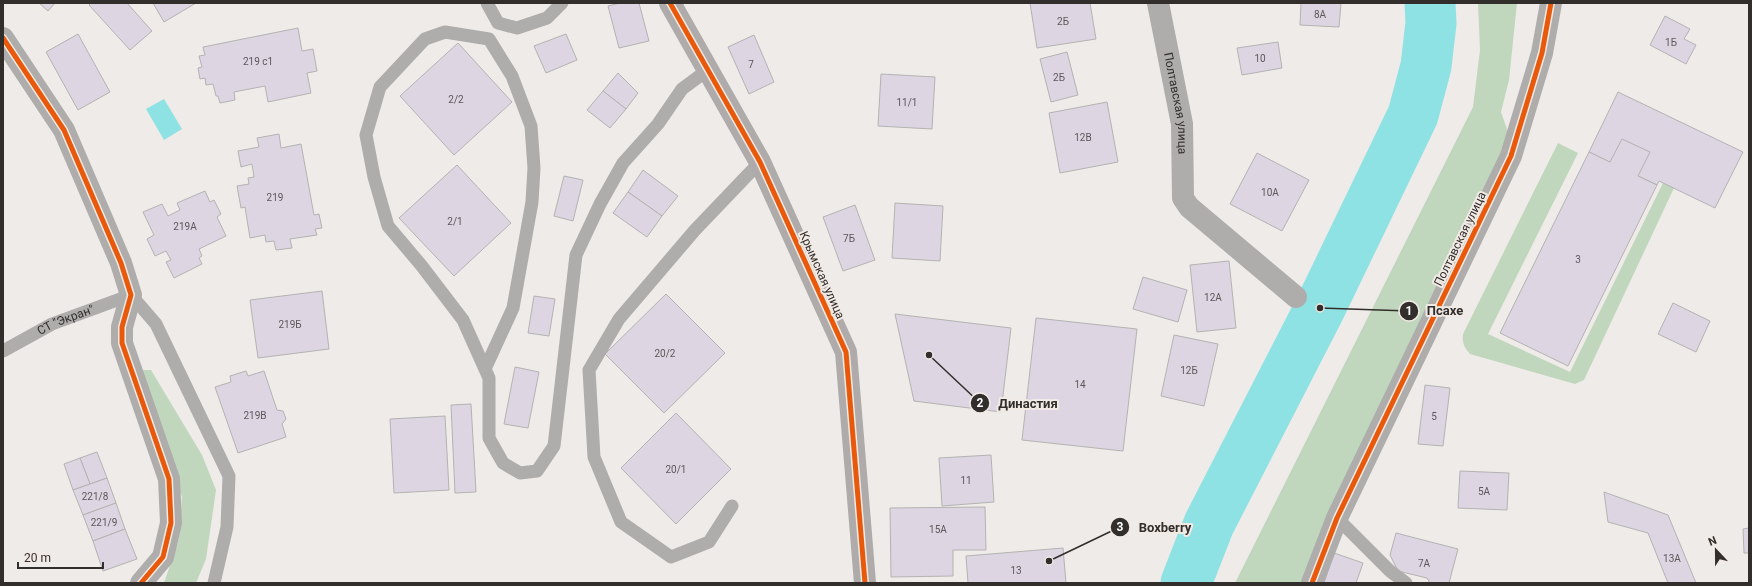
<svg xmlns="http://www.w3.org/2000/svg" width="1752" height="586" viewBox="0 0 1752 586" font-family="Roboto,sans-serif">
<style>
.green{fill:#c0d7bd}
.water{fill:#8fe2e3}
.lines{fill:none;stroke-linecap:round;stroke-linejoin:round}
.river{stroke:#8fe2e3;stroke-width:51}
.building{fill:#ddd5e2;stroke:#b4b2b2}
.lane{stroke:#aeadac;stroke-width:13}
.street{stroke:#aeadac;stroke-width:22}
.secondary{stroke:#aeabaa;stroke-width:22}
.cycleway-casing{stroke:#f2eae5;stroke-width:8}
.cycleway{stroke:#e8590c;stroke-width:5}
.labels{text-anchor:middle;stroke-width:4;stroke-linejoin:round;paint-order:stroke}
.number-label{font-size:10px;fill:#5c585a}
.street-label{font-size:12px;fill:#312e2c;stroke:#f2eae5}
.leader{fill:none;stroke:#312e2c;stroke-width:1.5}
.callout-dot{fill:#312e2c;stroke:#f2eae5;stroke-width:1.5}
.mark-label{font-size:12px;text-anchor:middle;font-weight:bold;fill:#fff}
.callout-label{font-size:13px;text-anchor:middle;font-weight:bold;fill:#312e2c;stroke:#f2eae5;stroke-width:4;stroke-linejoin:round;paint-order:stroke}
</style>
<rect width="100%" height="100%" fill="#efebe8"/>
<!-- green -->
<g class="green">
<path d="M1478 3H1517L1509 80 1501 112 1509 135 1507 146 1302 583H1235L1473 107 1480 50Z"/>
<path d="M1558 143 1578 153 1488 334 1570 372 1663 183 1674 188 1584 380 1575 384 1470 354C1464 347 1462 343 1463 334Z"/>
<path d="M142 370H151L202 455 216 490 206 559 196 583H164L178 542 182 497 138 376Z"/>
</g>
<!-- water -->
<path class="water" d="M164 99 182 129 164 140 146 109Z"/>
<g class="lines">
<!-- river -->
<path class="river" d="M1186 583 1209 524 1320 308 1413 115 1426 66 1431 23 1430 3"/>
</g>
<!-- building -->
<g class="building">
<path d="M39 3H55L48 11Z"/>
<path d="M91 3H127L152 31 130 50 89 5Z"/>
<path d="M153 3H196L164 22Z"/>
<path d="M620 3H639L649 41 619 48 608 6Z"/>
<path d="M1030 3H1090L1096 39 1037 48Z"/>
<path d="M1301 3H1341L1339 27 1300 25Z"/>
<path d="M1665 16 1690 29 1684 39 1696 45 1686 64 1650 45Z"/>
<path d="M298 28 302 51 313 49 317 71 307 73 311 93 268 102 265 86 234 92 235 100 220 103 218 96H216L213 84 206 85 205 78 200 79 198 68 202 67 199 56 205 55 203 47Z"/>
<path d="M78 34 110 92 78 110 46 52Z"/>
<path d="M566 34 577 60 546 73 534 46Z"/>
<path d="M754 35 774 82 749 94 728 47Z"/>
<path d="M1278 42 1282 68 1242 75 1237 48Z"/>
<path d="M458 43 512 102 454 155 400 96Z"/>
<path d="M1067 52 1078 95 1051 102 1040 59Z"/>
<path d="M618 73 638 93 626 109 603 91Z"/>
<path d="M881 74 935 77 932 129 878 126Z"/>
<path d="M603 91 626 109 610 128 587 110Z"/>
<path d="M1618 92 1743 152 1715 208 1659 181 1657 185 1589 152Z"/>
<path d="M1107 102 1118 162 1060 173 1049 113Z"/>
<path d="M279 134 281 148 301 144 314 215 319 214 322 228 315 229 317 235 290 239 292 248 276 250 274 241 266 242 265 235 250 238 245 207 241 208 237 186 249 184 248 178 254 177 252 164 241 167 238 151 259 147 257 138Z"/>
<path d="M1622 139 1650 152 1638 176 1657 185 1568 366 1500 333 1589 152 1610 162Z"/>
<path d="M1257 153 1309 180 1282 231 1230 204Z"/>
<path d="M457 165 511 223 454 276 399 218Z"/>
<path d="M643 170 678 196 662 216 628 192Z"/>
<path d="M564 176 583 180 573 221 554 216Z"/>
<path d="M205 191 210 202 214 200 221 214 217 217 226 236 199 249 202 256 199 258 202 264 174 278 166 262 171 260 166 251 155 256 147 239 154 235 143 212 162 204 168 216 180 210 177 203Z"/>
<path d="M628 192 662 216 647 237 613 213Z"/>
<path d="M895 203 943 206 940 261 892 258Z"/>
<path d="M855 205 875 260 843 271 823 217Z"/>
<path d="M1229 261 1236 328 1197 332 1190 265Z"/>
<path d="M1143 277 1187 290 1178 322 1133 309Z"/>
<path d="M322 291 329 349 258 358 250 300Z"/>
<path d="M666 294 725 353 664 413 605 354Z"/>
<path d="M534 296 555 299 549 336 528 333Z"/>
<path d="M1673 303 1710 321 1696 352 1658 334Z"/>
<path d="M895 314 1011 328 1001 412 914 401Z"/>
<path d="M1036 318 1137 329 1123 451 1022 440Z"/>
<path d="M1174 335 1218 344 1204 406 1161 396Z"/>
<path d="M515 367 539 372 528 428 504 424Z"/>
<path d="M246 371 248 376 264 371 277 410 283 411 286 419 282 424 286 437 238 453 215 387 231 382 230 376Z"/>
<path d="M1425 385 1450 388 1443 446 1418 444Z"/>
<path d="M471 404 476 492 455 493 451 405Z"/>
<path d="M676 413 731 469 676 524 621 468Z"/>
<path d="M445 416 449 490 394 493 390 419Z"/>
<path d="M97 452 107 478 90 484 80 458Z"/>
<path d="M991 455 994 502 942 506 939 458Z"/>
<path d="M80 458 90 484 73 490 64 464Z"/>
<path d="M1460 471 1509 473 1507 510 1458 508Z"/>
<path d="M107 478 116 503 83 515 73 490Z"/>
<path d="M1604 492 1668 515 1696 583H1668L1648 533 1608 522Z"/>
<path d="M116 503 125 529 93 541 83 515Z"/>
<path d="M985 507 986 550H953V576L891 577 890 508Z"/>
<path d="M1749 528V553H1744L1743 529Z"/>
<path d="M125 529 137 559 103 571 93 541Z"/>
<path d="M1396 533 1458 549 1449 583H1430L1427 578 1398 571 1390 555Z"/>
<path d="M1063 548 1066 583H968L966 556Z"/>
<path d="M1334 553 1363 563 1356 583H1324Z"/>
</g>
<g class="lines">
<!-- lane -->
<g class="lane">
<path d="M487 3 498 23 517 28 547 18 562 3"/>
<path id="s1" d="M3 351 52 324 131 295 156 324 229 476 227 527 214 583"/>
<path d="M485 369 513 308 532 202 534 168 531 126 512 76 489 39 445 32 425 39 380 87 366 135 374 177 388 226 421 265 463 320 489 378V438L503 463 520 473 537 471 554 446 576 255 600 204 623 163 658 124 682 89 709 69"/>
<path d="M732 506 709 542 671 557 621 522 594 457 589 370 619 319 695 230 760 162"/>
<path d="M1337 518 1390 571 1406 583"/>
</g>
<!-- street -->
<g class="street">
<path id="s2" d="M1158 3 1182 124 1183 198 1189 207 1296 297"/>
<path d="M3 38 64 130 121 263 131 295 122 327V343L169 479 171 523 163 557 141 583"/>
<path d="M1312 583 1337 518 1511 156 1542 53 1551 3"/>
</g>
<!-- secondary -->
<path class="secondary" d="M670 3 760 162 846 352 865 583"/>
<defs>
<g id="cycleway">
<path d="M670 3 760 162 846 352 865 583"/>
<path d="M3 38 64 130 121 263 131 295 122 327V343L169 479 171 523 163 557 141 583"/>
<path d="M1312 583 1337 518 1511 156 1542 53 1551 3"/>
</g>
</defs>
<!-- cycleway casing -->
<use href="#cycleway" class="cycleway-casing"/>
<!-- cycleway -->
<use href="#cycleway" class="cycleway"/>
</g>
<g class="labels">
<!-- number labels -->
<g class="number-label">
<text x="1320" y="18">8А</text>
<text x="1063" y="25">2Б</text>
<text x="1671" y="46">1Б</text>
<text x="1260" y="62">10</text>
<text x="258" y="65">219 с1</text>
<text x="751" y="68">7</text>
<text x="1059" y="81">2Б</text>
<text x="456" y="103">2/2</text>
<text x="907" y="106">11/1</text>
<text x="1083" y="141">12В</text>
<text x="1270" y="196">10А</text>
<text x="275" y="201">219</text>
<text x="455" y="225">2/1</text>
<text x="185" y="230">219А</text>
<text x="849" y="242">7Б</text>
<text x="1578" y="263">3</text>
<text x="1213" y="301">12А</text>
<text x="290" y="328">219Б</text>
<text x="665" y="357">20/2</text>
<text x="1189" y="374">12Б</text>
<text x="1080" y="388">14</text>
<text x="255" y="419">219В</text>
<text x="1434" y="420">5</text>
<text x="676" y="473">20/1</text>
<text x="966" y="484">11</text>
<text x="1484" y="495">5А</text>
<text x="95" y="500">221/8</text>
<text x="104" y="526">221/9</text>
<text x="938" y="533">15А</text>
<text x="1672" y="562">13А</text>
<text x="1424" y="567">7А</text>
<text x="1016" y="574">13</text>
</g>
<!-- street labels -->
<g class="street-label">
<text dy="4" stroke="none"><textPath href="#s2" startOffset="102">Полтавская улица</textPath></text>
<text transform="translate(1460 239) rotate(-64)" y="4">Полтавская улица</text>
<text transform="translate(822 275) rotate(66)" y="4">Крымская улица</text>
<text dy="4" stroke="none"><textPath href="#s1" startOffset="70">СТ "Экран"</textPath></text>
</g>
</g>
<!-- callouts -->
<path class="leader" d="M1320 308L1409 311M929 355L980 403M1049 561L1120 527"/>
<g class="callout-dot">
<circle cx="1320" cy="308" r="4"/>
<circle cx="929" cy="355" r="4"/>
<circle cx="1049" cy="561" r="4"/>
<circle cx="1409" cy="311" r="10"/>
<circle cx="980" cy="403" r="10"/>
<circle cx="1120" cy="527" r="10"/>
</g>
<g class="mark-label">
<text x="1409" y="315">1</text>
<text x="980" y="407">2</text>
<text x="1120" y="531">3</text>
</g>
<g class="callout-label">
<text x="1445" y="315">Псахе</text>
<text x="1028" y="408">Династия</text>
<text x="1165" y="532">Boxberry</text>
</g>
<!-- border -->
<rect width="1752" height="586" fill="none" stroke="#312e2c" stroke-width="8"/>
<!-- north arrow -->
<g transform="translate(1716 550) rotate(338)" stroke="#f2eae5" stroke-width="3" paint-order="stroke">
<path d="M0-3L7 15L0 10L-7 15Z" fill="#312e2c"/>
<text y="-6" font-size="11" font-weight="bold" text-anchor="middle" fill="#312e2c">N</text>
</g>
<!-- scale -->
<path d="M18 562v6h85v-6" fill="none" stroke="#312e2c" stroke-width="2"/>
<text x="24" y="562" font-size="12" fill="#312e2c" stroke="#f2eae5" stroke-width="3" paint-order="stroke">20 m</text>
</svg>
